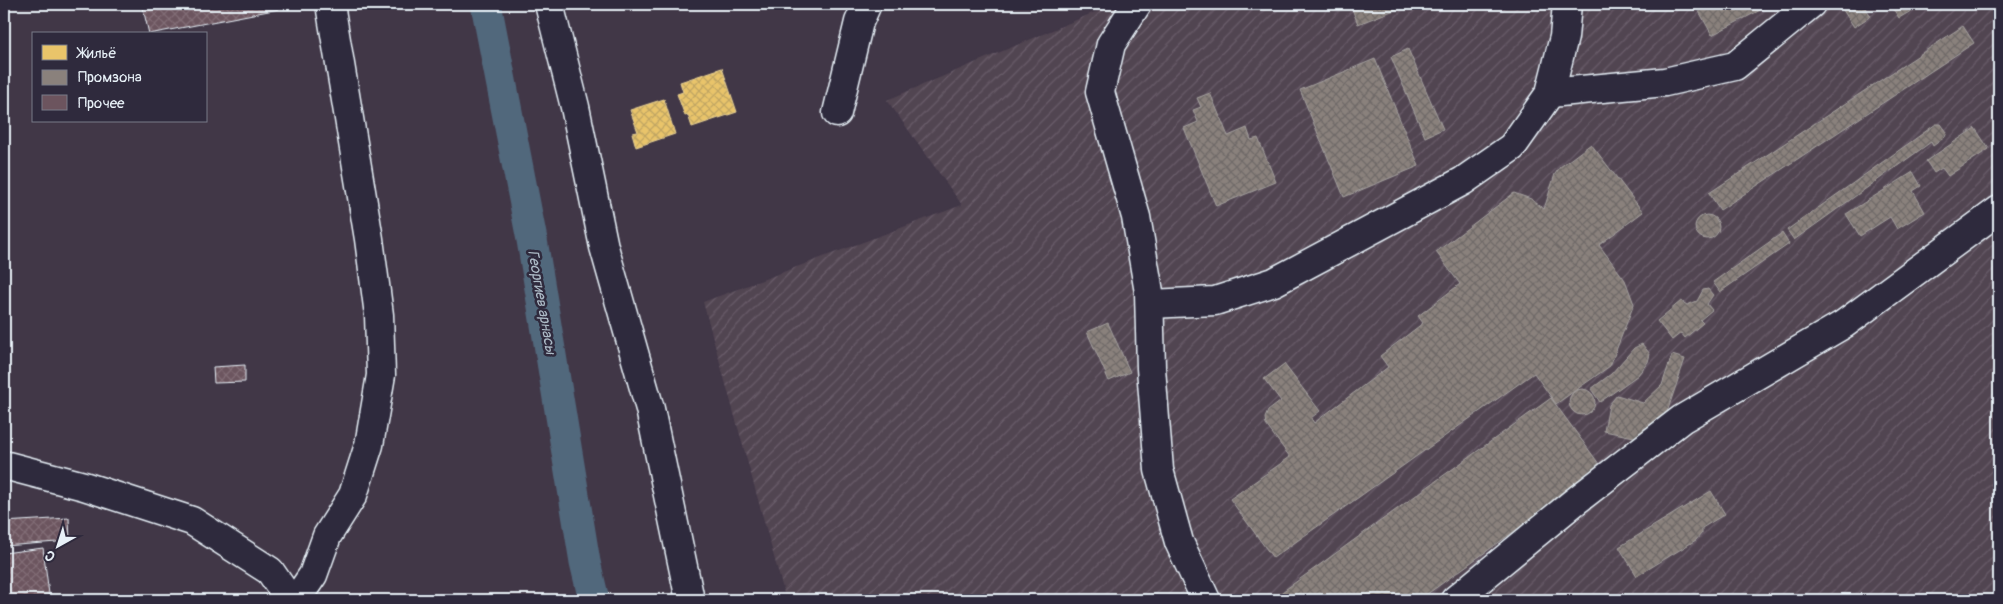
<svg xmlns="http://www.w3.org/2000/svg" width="2003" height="604" viewBox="0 0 2003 604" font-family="Pangolin,sans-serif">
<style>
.industrial{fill:url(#industrial-furrows)}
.homes{fill:url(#homes-cross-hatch);stroke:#e9d295}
.industry{fill:url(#industry-cross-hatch);stroke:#a6a3a1}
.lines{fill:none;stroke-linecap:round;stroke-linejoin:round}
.canal{stroke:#51677c;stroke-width:31}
.building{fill:url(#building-cross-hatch);stroke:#e8f1f8}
.minor-casing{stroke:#e8f1f8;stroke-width:31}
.minor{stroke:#2f2a3d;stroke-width:28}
.labels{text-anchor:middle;stroke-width:5;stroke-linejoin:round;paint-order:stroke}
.water-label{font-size:15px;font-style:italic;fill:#acbac6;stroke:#2f2a3d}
</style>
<defs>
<pattern id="industrial-furrows" width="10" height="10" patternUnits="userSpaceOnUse" patternTransform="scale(1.25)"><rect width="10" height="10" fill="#514451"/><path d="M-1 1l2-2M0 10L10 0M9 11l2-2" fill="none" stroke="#6a5f6b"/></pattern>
<pattern id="homes-cross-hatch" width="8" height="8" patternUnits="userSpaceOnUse" patternTransform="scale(1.25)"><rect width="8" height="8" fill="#e9c46a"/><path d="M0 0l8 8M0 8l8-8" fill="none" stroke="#c0a562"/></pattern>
<pattern id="industry-cross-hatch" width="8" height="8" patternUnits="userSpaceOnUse" patternTransform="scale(1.25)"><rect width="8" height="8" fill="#8a817c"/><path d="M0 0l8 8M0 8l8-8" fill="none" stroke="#6f6a68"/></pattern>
<pattern id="building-cross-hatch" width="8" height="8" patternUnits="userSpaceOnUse" patternTransform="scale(1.25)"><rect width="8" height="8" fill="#6c545e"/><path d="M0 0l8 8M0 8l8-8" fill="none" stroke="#816d76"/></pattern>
</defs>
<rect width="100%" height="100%" fill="#413747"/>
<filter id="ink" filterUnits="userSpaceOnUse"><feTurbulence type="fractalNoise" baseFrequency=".02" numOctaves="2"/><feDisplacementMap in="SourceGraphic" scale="10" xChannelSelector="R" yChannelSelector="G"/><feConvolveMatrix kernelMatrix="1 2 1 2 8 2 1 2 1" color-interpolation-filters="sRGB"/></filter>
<g filter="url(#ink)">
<!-- industrial -->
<path class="industrial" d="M1114 4H1999V600H786L703 302 962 205 887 100Z"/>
<!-- homes -->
<g class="homes">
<path d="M722 68 737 112 692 127 688 115 685 116 677 94 683 92 680 82Z"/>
<path d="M664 99 675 134 636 147 632 133 638 132 630 110Z"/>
</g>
<!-- industry -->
<g class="industry">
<path d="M1350 4H1404L1405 6 1358 24Z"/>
<path d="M1695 4H1772L1712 35Z"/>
<path d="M1839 4H1870L1865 7 1871 16 1854 27Z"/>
<path d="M1890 4H1923L1899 18Z"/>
<path d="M1963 26 1974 43 1720 210 1709 193Z"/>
<path d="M1408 49 1443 129 1425 137 1391 57Z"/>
<path d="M1375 59 1419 166 1344 197 1300 90Z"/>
<path d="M1210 93 1228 136 1247 128 1251 140 1258 138 1276 182 1216 206 1184 128 1198 122 1193 110 1201 107 1197 98Z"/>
<path d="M1936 124H1941L1947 132 1945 137 1933 146 1931 142 1794 240 1787 230Z"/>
<path d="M1975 128 1989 149 1948 176 1942 168 1934 173 1926 161Z"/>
<path d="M1591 144 1643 212 1599 245 1625 280 1634 304 1610 366 1556 404 1534 373 1273 558 1230 499 1290 457 1266 425 1265 418 1268 411 1281 401 1264 379 1284 364 1320 411 1311 418 1314 423 1388 367 1380 356 1423 323 1418 316 1460 284 1436 252 1514 193 1531 199 1544 209 1555 174 1560 167Z"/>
<path d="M1913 172 1921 186 1913 191 1925 212 1897 229 1890 217 1860 236 1846 214Z"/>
<circle cx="1707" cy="227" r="12"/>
<path d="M1782 233 1789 244 1720 292 1713 282Z"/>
<path d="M1708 289 1713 295 1707 304 1712 310 1700 320 1703 323 1685 338 1681 333 1672 340 1657 321 1681 301 1687 305 1697 301 1703 290Z"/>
<path d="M1108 323 1130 372 1109 381 1087 332Z"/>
<path d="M1642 344 1650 354 1648 362 1638 375 1600 402 1591 389 1611 374 1634 348Z"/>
<path d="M1672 355 1685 359 1661 430 1649 440 1604 431 1609 405 1617 395 1643 403 1662 385Z"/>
<circle cx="1582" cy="402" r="13"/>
<path d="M1551 398 1602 468 1419 600H1277L1275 597Z"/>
<path d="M1711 491 1725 514 1702 528V533L1696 540 1637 576 1619 547Z"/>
</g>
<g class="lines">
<!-- canal -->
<path class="canal" d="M486 4 532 240 585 562 594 600"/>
</g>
<!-- building -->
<g class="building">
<path d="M142 4H278L279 9 149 34Z"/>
<path d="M245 365V382L214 383 213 367Z"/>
<path d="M69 518 70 541 4 546V522Z"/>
<path d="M43 548 49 594 46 600H4V553Z"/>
</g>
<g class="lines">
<defs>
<g id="minor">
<path d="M549 4 575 107 604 247 650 409 690 600"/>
<path d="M1137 4 1111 44 1100 92 1136 217 1149 292 1151 368 1159 470 1179 542 1206 600"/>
<path d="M1550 93 1665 82 1735 66 1811 4"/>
<path d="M837 113 859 22 867 4"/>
<path d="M1150 304 1215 301 1274 282 1463 181 1512 147 1550 93 1564 37 1567 4"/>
<path d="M4 465 84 486 192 521 270 571 290 600"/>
<path d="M296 600 313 575 327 536 353 495 369 445 381 375 379 315 369 239 330 4"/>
<path d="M1455 600 1573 503 1682 419 1844 324 1999 210"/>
</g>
</defs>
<!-- minor casing -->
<use href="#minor" class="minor-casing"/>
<!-- minor -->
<use href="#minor" class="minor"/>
</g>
</g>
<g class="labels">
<!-- water labels -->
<g class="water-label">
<text transform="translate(542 302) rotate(80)" y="5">Георгиев арнасы</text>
</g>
</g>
<!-- margin -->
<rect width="2003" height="604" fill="none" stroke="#2f2a3d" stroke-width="20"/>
<rect x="10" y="10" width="1983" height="584" fill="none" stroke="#e8f1f8" stroke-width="2" filter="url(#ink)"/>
<!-- legend -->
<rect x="32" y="32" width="175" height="90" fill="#2f2a3d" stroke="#797a88"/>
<rect x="42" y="45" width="25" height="15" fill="#e9c46a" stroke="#797a88"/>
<text x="78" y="58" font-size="15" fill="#e8f1f8">Жильё</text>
<rect x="42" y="70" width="25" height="15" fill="#8a817c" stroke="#797a88"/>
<text x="78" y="82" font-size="15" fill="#e8f1f8">Промзона</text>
<rect x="42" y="95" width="25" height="15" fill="#6c545e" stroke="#797a88"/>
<text x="78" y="108" font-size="15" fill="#e8f1f8">Прочее</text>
<!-- north arrow -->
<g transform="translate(58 546) rotate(219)" stroke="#2f2a3d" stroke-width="4" paint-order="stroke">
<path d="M0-4L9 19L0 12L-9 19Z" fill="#e8f1f8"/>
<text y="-8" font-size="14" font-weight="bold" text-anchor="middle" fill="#e8f1f8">С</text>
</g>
</svg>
